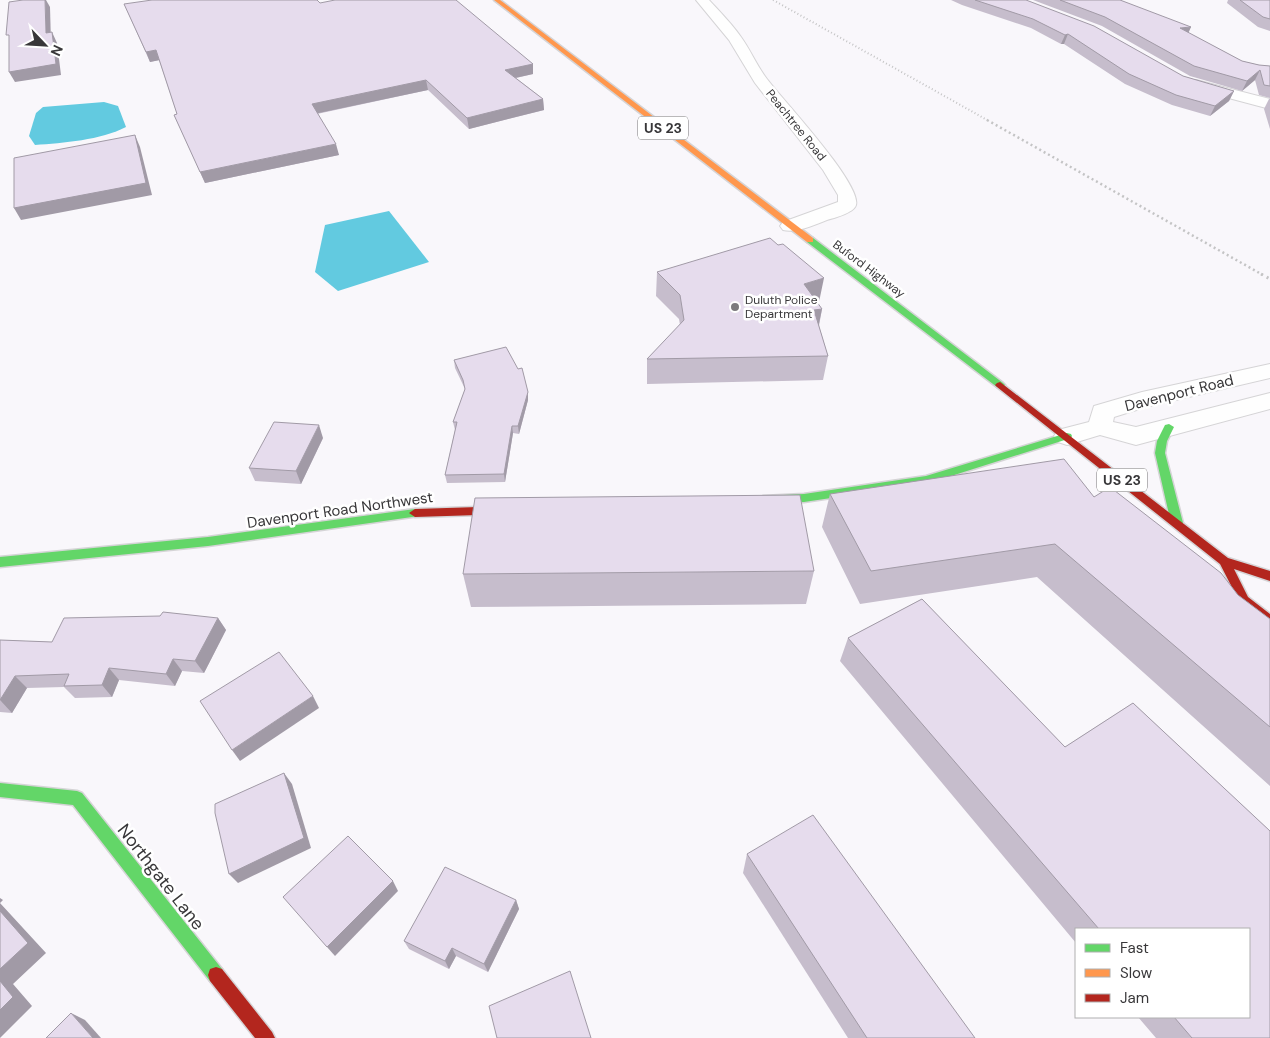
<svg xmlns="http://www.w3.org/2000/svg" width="1270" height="1038" viewBox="0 0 1270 1038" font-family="'DM Sans',sans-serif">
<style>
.water{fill:#62cae0}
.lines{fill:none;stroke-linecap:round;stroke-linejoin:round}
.street-casing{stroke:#d5d4d6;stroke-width:2}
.fast-casing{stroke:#d5d4d6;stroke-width:3}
.slow-casing{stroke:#d5d4d6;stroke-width:3}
.jam-casing{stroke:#d5d4d6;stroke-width:3}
.street{fill:#fefefe;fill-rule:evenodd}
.fast{fill:#63d668;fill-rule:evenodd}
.slow{fill:#ff974d;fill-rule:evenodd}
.jam{fill:#b3261e;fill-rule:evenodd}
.rail-far2{stroke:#c4c4c5;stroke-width:2;stroke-dasharray:1 2.5;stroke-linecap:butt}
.rail-far1{stroke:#c4c4c5;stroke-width:2.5;stroke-dasharray:2 3;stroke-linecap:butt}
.rail{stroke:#c4c4c5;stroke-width:3;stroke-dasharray:2 4.5;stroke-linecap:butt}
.wall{fill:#c6bdcc}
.shaded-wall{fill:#a19aa6}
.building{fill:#e6dced;stroke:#a19aa6}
.poi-dot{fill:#7c7a7d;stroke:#fff;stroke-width:2}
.labels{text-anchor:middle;stroke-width:5;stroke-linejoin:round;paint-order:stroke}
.far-street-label{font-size:12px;fill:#383739;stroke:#fff}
.far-poi-label{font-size:12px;fill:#383739;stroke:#fff;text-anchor:start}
.shield{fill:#fff;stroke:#747374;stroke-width:1}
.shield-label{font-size:14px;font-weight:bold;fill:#383739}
.street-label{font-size:15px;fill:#383739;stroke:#fff}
.near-street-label{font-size:18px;fill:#383739;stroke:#fff}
</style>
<rect width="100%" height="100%" fill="#f9f7fb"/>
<!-- water -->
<g class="water">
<path d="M104 102 118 106 126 127C101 140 63 143 35 145L29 136 36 113 43 107Z"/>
<path d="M389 211 429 262 338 291 315 272 325 225Z"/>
</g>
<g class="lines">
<defs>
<g id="street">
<path d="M696 0H709C720 12 732 24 741 37 751 51 757 66 767 79 782 99 862 184 856 205 854 213 834 218 827 220 814 225 797 233 783 230L780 226 783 222 838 202V195L823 170 755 83 729 40Z"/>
<path d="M1196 80 1270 99V109L1191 88 1188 85 1191 82Z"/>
<path d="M1270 364V378L1146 407 1114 417 1113 422 1136 427 1270 393V409L1136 445 1100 435 1067 445 1058 442 1054 436 1058 430 1089 422 1094 406 1142 392Z"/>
</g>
<g id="fast">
<path d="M807 238H813L1003 383 1005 385 1003 387H997L807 242Z"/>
<path d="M1169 424 1174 427 1167 441 1165 453 1183 523 1177 527 1171 523 1155 453 1157 441 1165 425Z"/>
<path d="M1067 433 1071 434 1072 436 1071 438 926 484 804 502 763 504 757 500 763 496 804 494 926 476Z"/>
<path d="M415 509 419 510 421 513 419 516 208 546 0 567V557L208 537Z"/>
<path d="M0 783 77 791 82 793 222 969 224 975 222 981 216 983 210 981 73 805 0 797Z"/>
</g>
<path id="slow" d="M494 0H500L813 238V242H807Z"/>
<g id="jam">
<path d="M1000 382 1228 558 1270 571V581L1234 569 1248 597 1270 614V626L1266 625 1240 603 1220 564 997 387 995 385 997 383Z"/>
<path d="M510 506 516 510 510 514 415 517 409 513 415 509Z"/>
<path d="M216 967 222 969 272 1032 275 1038H255L210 981 208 975 210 969Z"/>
</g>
</defs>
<!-- street casing -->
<use href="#street" class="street-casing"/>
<!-- fast casing -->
<use href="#fast" class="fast-casing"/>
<!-- slow casing -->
<use href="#slow" class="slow-casing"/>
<!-- jam casing -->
<use href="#jam" class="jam-casing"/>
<!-- street -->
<use href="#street" class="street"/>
<!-- fast -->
<use href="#fast" class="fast"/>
<!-- slow -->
<use href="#slow" class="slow"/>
<!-- jam -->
<use href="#jam" class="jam"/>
<!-- rail-far2 -->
<path class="rail-far2" d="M773 0 989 121"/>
<!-- rail-far1 -->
<path class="rail-far1" d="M987 120 1263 275"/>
<!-- rail -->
<path class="rail" d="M1261 274 1270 279"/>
</g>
<!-- wall -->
<g class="wall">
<path d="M951 0H1026L1183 76 1234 91 1229 101 1210 116 1172 105 1125 84 1064 44H1061L1031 28 962 5Z"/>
<path d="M1033 0H1120L1188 33 1242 61 1259 65 1270 66V98L1259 95 1255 80 1242 91 1190 76 1102 26Z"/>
<path d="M1228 0H1270V31L1258 27 1227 3Z"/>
<path d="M320 3 533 64V74L516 78 543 99 544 110 469 129 428 90 317 114 339 155 205 183 174 115 177 114 159 60 150 62 124 4Z"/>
<path d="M1269 99H1270V129L1264 109Z"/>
<path d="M657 272 819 302H817L822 309 819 326 828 356 823 380 647 384V359L680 325 679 319 656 296Z"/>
<path d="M454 360 528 392V400L519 434 513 433 505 482 447 483 445 475 455 430 453 422 465 389 455 368Z"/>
<path d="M323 438 301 484 255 481 249 468Z"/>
<path d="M830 494 1094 497 1238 595 1270 619V786L1037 577 860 604 822 527Z"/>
<path d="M814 571 806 604 471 607 463 574Z"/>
<path d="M922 599 1065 747 1133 703 1270 831V1038H1156L1138 1017H1249V929H1076V943L840 661 848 638Z"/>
<path d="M218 618 226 630 204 673 182 671 175 686 119 680 112 697 75 698 64 687 27 688 12 713 0 712V640L52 642Z"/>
<path d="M747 854 975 1038H848L743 873Z"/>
<path d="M516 900 519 909 488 972 456 956 449 969 409 949 404 941Z"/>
</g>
<!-- shaded-wall -->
<g class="shaded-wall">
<path d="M45 0H46L50 7 51 43 46 33Z"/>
<path d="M1191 27 1187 36 1180 28Z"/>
<path d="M52 32 57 43 61 75 15 82 9 72Z"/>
<path d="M1068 34 1064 44H1061L1065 35Z"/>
<path d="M156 50 160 60 150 62 146 52Z"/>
<path d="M533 64V74L506 80 505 70Z"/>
<path d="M1260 70 1255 80 1242 91 1247 81Z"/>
<path d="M426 80 428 90 314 114 312 104Z"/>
<path d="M1234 91 1229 101 1210 116 1215 106Z"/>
<path d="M543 99 544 110 469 129 467 118Z"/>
<path d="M135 135 140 147 152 195 21 220 14 208Z"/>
<path d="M336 144 339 155 205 183 200 172Z"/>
<path d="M824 278 819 302 800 308 804 284Z"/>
<path d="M822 309 817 333 814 310Z"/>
<path d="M528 392V400L519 434 518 426Z"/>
<path d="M319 425 323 438 301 484 296 471Z"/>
<path d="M512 426 513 433 505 482 504 474Z"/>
<path d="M218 618 226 630 204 673 195 661Z"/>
<path d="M173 659 182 671 175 686 166 674Z"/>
<path d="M109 668 119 680 112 697 102 685Z"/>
<path d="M15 676 27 688 12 713 0 700Z"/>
<path d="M313 696 319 708 240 761 232 750Z"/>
<path d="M284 773 292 784 311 848 238 883 229 874Z"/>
<path d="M393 881 398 891 335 956 327 947Z"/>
<path d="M0 898 3 900 0 903 46 953 13 984 32 1006 0 1038Z"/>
<path d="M516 900 519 909 488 972 484 964Z"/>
<path d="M452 948 456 956 449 969 445 961Z"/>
<path d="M71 1013 85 1020 101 1038H93Z"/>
</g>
<!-- building -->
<g class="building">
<path d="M23 0H45L46 33 52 32 56 64 9 72V35H6L9 2Z"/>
<path d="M152 0H317L320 3 335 0H456L533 64 505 70 543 99 467 118 426 80 312 104 336 144 200 172 174 115 177 114 156 50 146 52 124 4Z"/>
<path d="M975 0H1026L1094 26 1183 76 1234 91 1215 106 1176 95 1129 74 1068 34 1065 35 1033 19Z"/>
<path d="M1060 0H1120L1191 27 1180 28 1242 61 1259 65 1270 66V86L1264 85 1260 70 1247 81 1194 66 1105 17Z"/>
<path d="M1240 0H1270V19L1263 17Z"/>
<path d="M135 135 146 183 14 208V158Z"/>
<path d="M770 238 778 245 783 244 824 278 804 284 822 309 814 310 828 356 647 359 684 320 680 295 657 272Z"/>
<path d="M506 347 518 369 522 368 528 392 518 426H512L504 474 445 475 457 422H453L465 389 463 380 454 360Z"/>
<path d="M274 422 319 425 296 471 249 468Z"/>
<path d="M1064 459 1094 497 1110 487 1221 573 1238 595 1270 619V727L1055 544 871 571 830 494Z"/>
<path d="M800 495 814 571 463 574 475 498Z"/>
<path d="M922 599 1065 747 1133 703 1270 831V1038H1192L1174 1017H1249V929H1099L848 638Z"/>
<path d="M163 612 218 618 195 661 173 659 166 674 109 668 102 685 64 686 69 674 15 676 0 700V640L52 642 64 618 160 616Z"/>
<path d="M279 652 313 696 232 750 200 701Z"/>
<path d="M284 773 304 838 229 874 215 813V804Z"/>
<path d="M813 815 975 1038H867L747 854Z"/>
<path d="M348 836 393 881 327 947 283 897Z"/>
<path d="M445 867 516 900 484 964 452 948 445 961 404 941Z"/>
<path d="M0 911 28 943 0 969Z"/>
<path d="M570 971 591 1038H497L489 1006Z"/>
<path d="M0 981 13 997 0 1010Z"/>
<path d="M71 1013 93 1038H46Z"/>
</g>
<!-- markers -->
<circle class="poi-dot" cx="735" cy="307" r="5"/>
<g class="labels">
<!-- far-street labels -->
<g class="far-street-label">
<text transform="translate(796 125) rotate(51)" y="4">Peachtree Road</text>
<text transform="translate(869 269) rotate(37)" y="4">Buford Highway</text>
</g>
<!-- far-poi labels -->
<g class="far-poi-label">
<text x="745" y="304">Duluth Police<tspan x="745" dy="14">Department</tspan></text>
</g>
<!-- shield labels -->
<g class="shield">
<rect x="638" y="116.5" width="50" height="23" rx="4"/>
<rect x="1097" y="468.5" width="50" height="23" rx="4"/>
</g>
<g class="shield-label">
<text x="663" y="133">US 23</text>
<text x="1122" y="485">US 23</text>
</g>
<!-- street labels -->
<g class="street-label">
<text transform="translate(1179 393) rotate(-14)" y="5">Davenport Road</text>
<text transform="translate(340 510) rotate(-8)" y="5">Davenport Road Northwest</text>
</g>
<!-- near-street labels -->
<g class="near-street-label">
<text transform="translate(161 877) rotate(52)" y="6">Northgate Lane</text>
</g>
</g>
<!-- legend -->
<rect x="1075" y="928" width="175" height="90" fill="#ffffff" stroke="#afafb0"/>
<rect x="1085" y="944" width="25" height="8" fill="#63d668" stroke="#afafb0"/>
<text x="1120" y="953" font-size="15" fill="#383739">Fast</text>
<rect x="1085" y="969" width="25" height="8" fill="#ff974d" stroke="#afafb0"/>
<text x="1120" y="978" font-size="15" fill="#383739">Slow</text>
<rect x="1085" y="994" width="25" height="8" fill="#b3261e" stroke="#afafb0"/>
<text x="1120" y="1003" font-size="15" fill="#383739">Jam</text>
<!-- north arrow -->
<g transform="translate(45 45) rotate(115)" stroke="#ffffff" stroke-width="4" paint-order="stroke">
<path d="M0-4L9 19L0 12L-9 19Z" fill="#383739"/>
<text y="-8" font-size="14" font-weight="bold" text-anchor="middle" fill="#383739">N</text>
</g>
</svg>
